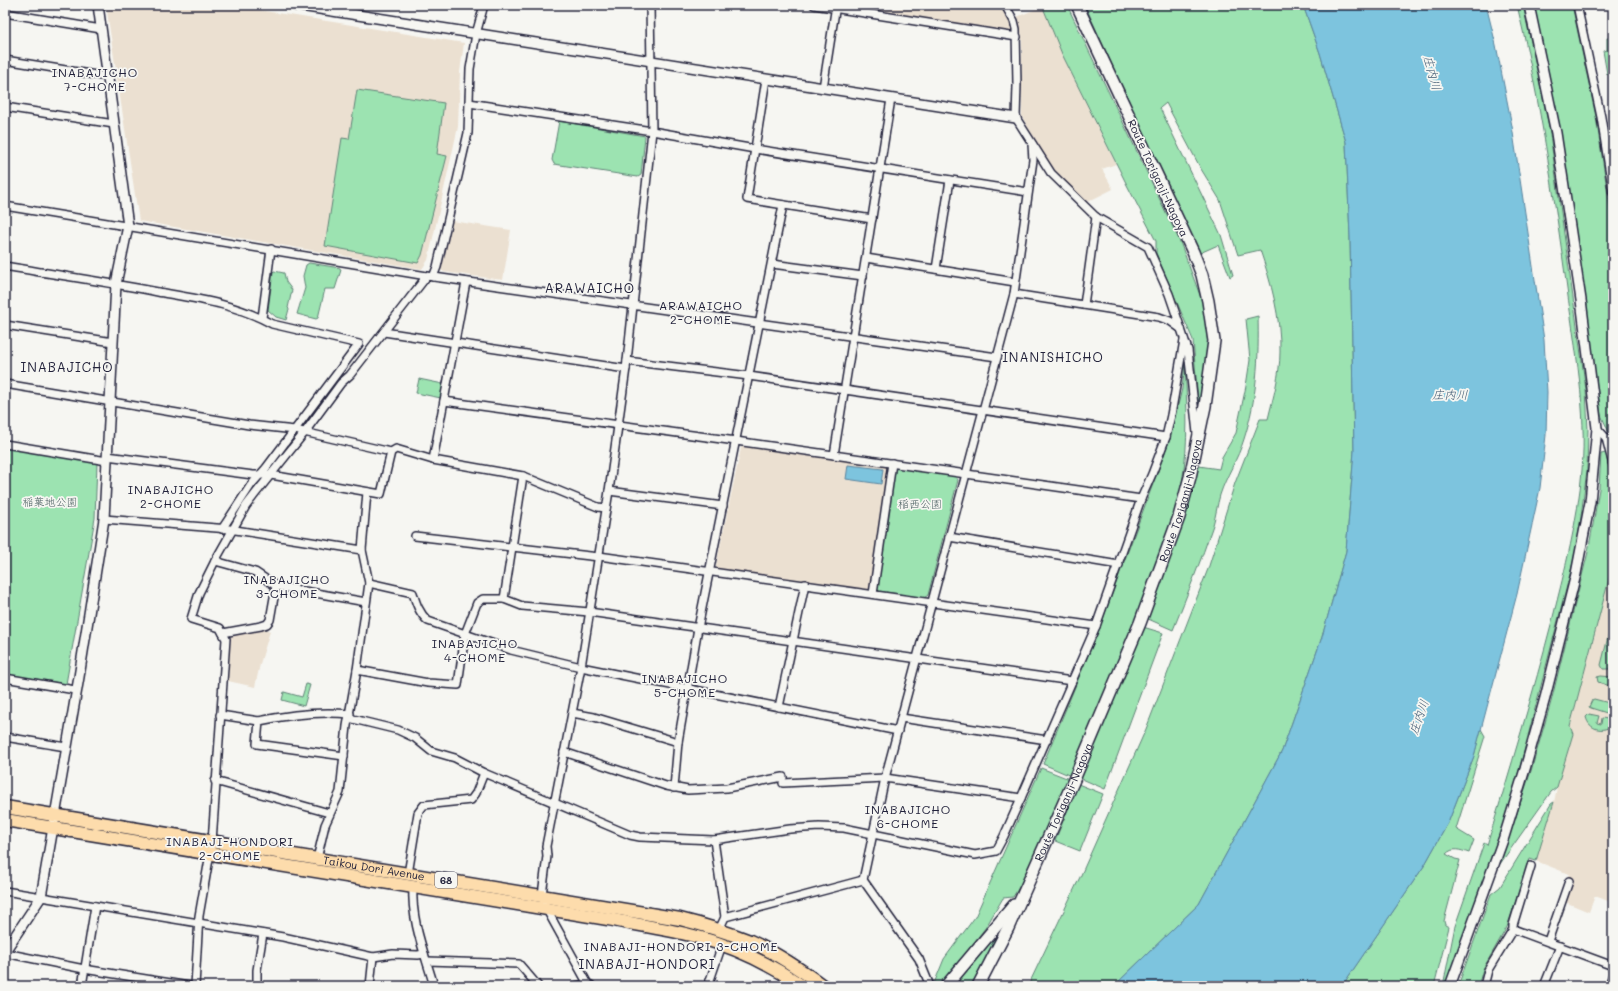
<svg xmlns="http://www.w3.org/2000/svg" width="1618" height="991" viewBox="0 0 1618 991" font-family="Mali,'Klee One',sans-serif">
<style>
.built{fill:#ebe0d1}
.green{fill:#9ce3b1;stroke:#5f8276}
.water{fill:#7dc4de;stroke:#59839d}
.lines{fill:none;stroke-linecap:round;stroke-linejoin:round}
.minor-casing{stroke:#22223b;stroke-width:10}
.tertiary-casing{stroke:#22223b;stroke-width:12}
.secondary-casing{stroke:#22223b;stroke-width:14}
.primary-casing{stroke:#22223b;stroke-width:15}
.minor{stroke:#f6f6f2;stroke-width:7}
.tertiary{stroke:#f6f6f2;stroke-width:9}
.secondary{stroke:#f6f6f2;stroke-width:11}
.primary{stroke:#fddcac;stroke-width:12}
.labels{text-anchor:middle;stroke-width:3.5;stroke-linejoin:round;paint-order:stroke}
.shield{fill:#f6f6f2;stroke:#626272;stroke-width:1}
.shield-label{font-size:10px;font-weight:bold;fill:#22223b}
.street-label{font-size:11px;fill:#22223b;stroke:#f6f6f2}
.park-label{font-size:11px;fill:#475c5e;stroke:#f6f6f2}
.neighbourhood-label{font-size:12px;letter-spacing:1px;fill:#22223b;stroke:#f6f6f2}
.water-label{font-size:12px;font-style:italic;fill:#425b74;stroke:#f6f6f2}
.quarter-label{font-size:13px;letter-spacing:1px;fill:#22223b;stroke:#f6f6f2}
</style>
<rect width="100%" height="100%" fill="#f6f6f2"/>
<filter id="ink" filterUnits="userSpaceOnUse"><feTurbulence type="fractalNoise" baseFrequency=".025" numOctaves="2"/><feDisplacementMap in="SourceGraphic" scale="8" xChannelSelector="R" yChannelSelector="G"/><feConvolveMatrix kernelMatrix="1 2 1 2 8 2 1 2 1" color-interpolation-filters="sRGB"/></filter>
<g filter="url(#ink)">
<!-- built -->
<g class="built">
<path d="M106 5H227L464 43 460 72 458 127 428 260 422 269 139 221Z"/>
<path d="M843 5H1001L1011 22 1012 29 1008 32Z"/>
<path d="M1043 6 1062 54 1116 164 1102 169 1113 189 1085 203 1053 170 1022 117V36L1017 17Z"/>
<path d="M452 221 511 230 503 280 444 272 441 270Z"/>
<path d="M744 445 884 465 888 469 871 588 868 590 717 569 716 566 741 448Z"/>
<path d="M1613 564V903L1595 896 1589 912 1565 902 1573 881 1567 878 1569 874 1536 861 1554 802 1557 787 1573 734 1570 726Z"/>
<path d="M265 629 270 631 260 664 255 687 228 681 231 634Z"/>
</g>
<!-- green -->
<g class="green">
<path d="M1042 5H1067L1180 242 1204 306 1208 345 1204 386 1199 414 1193 340 1156 253V241L1127 185 1062 54Z"/>
<path d="M1085 5H1303L1320 53 1346 142 1350 237 1354 451 1346 551 1322 637 1282 751 1199 904 1114 986H1028L1081 875 1146 729 1208 569 1235 483 1260 419H1268C1273 398 1280 375 1280 352 1281 318 1271 282 1260 250L1238 255 1220 200 1201 169 1166 103 1160 108 1221 235 1233 275 1230 277 1218 245 1200 253 1152 154Z"/>
<path d="M1517 5H1523L1549 127 1586 390 1588 430 1587 470 1577 547 1509 809 1445 986H1443L1455 926 1484 843 1487 845C1510 770 1533 694 1553 617 1565 569 1578 520 1582 470 1587 409 1575 349 1567 289 1554 194 1540 99 1517 5Z"/>
<path d="M1534 5H1572L1596 117 1613 228V448L1609 432 1601 415 1561 133Z"/>
<path d="M1607 38 1613 39V73L1607 74 1603 51 1607 50Z"/>
<path d="M357 90 444 103 437 154 447 156 422 255 418 263 325 246 342 138 349 139Z"/>
<path d="M559 121 645 136 641 175 638 177 554 164 552 160Z"/>
<path d="M309 263 340 268 341 270 335 289H325L318 318 316 319 297 314 305 288 303 276 306 265Z"/>
<path d="M274 271 284 273 286 282 292 290 288 308 289 309 286 320 276 317 268 310 273 272Z"/>
<path d="M1258 316C1259 358 1257 399 1244 439 1238 459 1226 476 1220 495 1217 505 1216 515 1213 525 1201 561 1187 595 1173 630L1146 618 1185 518 1199 466 1219 469 1222 457 1236 433 1246 386 1250 360 1246 319Z"/>
<path d="M1185 364C1187 404 1189 442 1182 482 1177 514 1164 544 1153 574 1128 642 1098 709 1071 776L1043 764 1099 629 1169 441 1182 389Z"/>
<path d="M419 379 443 384 441 398 416 393Z"/>
<path d="M5 448 97 463 95 518 66 684 5 674Z"/>
<path d="M1606 453 1613 489V564L1570 726 1573 734 1557 787 1551 792 1500 864 1531 771 1551 702 1575 604 1588 552 1594 519 1599 489 1601 454Z"/>
<path d="M897 467 955 476 958 480 928 595 924 598 879 591 876 588 893 470Z"/>
<path d="M1613 626 1611 646 1613 652V667L1611 669H1603L1601 665 1610 629Z"/>
<path d="M1143 627 1163 633 1105 789 1080 778Z"/>
<path d="M1601 676 1613 677V687L1598 682 1597 677Z"/>
<path d="M306 684 310 685 304 706 282 700 284 692 302 697Z"/>
<path d="M1594 699 1613 704V715L1591 708 1589 707 1592 700Z"/>
<path d="M1589 714 1599 716 1597 723 1601 724 1602 718 1613 720V725C1603 733 1589 730 1586 717Z"/>
<path d="M1481 729 1485 736 1456 829 1474 840 1469 853C1460 850 1453 847 1446 854L1455 859 1460 860 1444 921 1445 925 1449 927 1434 986H1342L1424 866 1448 823 1474 756Z"/>
<path d="M1041 768 1069 779 1027 874 1013 897 1003 898 986 927 940 986H933L944 959 975 917Z"/>
<path d="M1078 784 1103 794 1080 851 1055 841Z"/>
<path d="M1554 802 1536 861 1530 859 1507 927 1483 969 1478 986H1458L1491 894 1500 887 1551 804Z"/>
<path d="M1000 931 992 949 973 986H951Z"/>
</g>
<!-- water -->
<g class="water">
<path d="M1303 5H1486L1496 45 1512 126 1544 340 1547 392 1546 435 1540 488 1517 594 1474 756 1448 823 1424 866 1342 986H1114L1199 904 1282 751 1322 637 1346 551 1354 451 1350 237 1346 142 1320 53Z"/>
<path d="M848 465 883 469 881 484 846 479Z"/>
</g>
<g class="lines">
<defs>
<g id="minor">
<path d="M814 5 1017 37"/>
<path d="M1005 5 1014 21 1016 29 1017 85 1016 118 1051 173 1096 217 1148 247 1169 294 1181 329"/>
<path d="M1577 5 1601 117 1613 193"/>
<path d="M5 13 101 29"/>
<path d="M5 60 108 77"/>
<path d="M766 79 747 199 872 219"/>
<path d="M823 88 836 5"/>
<path d="M469 103 652 131 755 149 1028 192"/>
<path d="M5 107 114 124"/>
<path d="M5 206 427 276 997 357"/>
<path d="M866 258 1015 282"/>
<path d="M772 264 863 276"/>
<path d="M5 266C56 275 107 282 158 292 198 299 236 304 272 324L359 344 266 468 251 485 222 529"/>
<path d="M936 269 950 180"/>
<path d="M433 277 437 267 468 133 470 69 476 34 484 5"/>
<path d="M1014 294 1159 317 1170 321 1181 329 1188 350 1197 433"/>
<path d="M1084 305 1096 217"/>
<path d="M262 318 271 249"/>
<path d="M5 325 113 342"/>
<path d="M384 332 626 369"/>
<path d="M627 361 749 376 1166 437"/>
<path d="M5 384 249 425 295 430 391 452 396 449 433 460 523 476 598 507 606 508"/>
<path d="M444 401 736 441 1141 499"/>
<path d="M1597 428 1606 438 1613 465"/>
<path d="M5 444 107 461"/>
<path d="M834 455 891 99"/>
<path d="M107 456 253 475H271L381 494 391 452"/>
<path d="M433 460 466 282"/>
<path d="M523 476 504 599 522 606 589 612 1072 681"/>
<path d="M609 491 723 506"/>
<path d="M104 519 229 529 362 550"/>
<path d="M415 536 599 557"/>
<path d="M949 537 1119 565"/>
<path d="M599 556 1096 626"/>
<path d="M215 561 255 572 276 586 366 602"/>
<path d="M369 583 413 593C416 603 419 613 428 621L511 650 581 667 898 731"/>
<path d="M873 594 892 463"/>
<path d="M223 633 261 626 267 624 270 620 276 586"/>
<path d="M357 670 428 683 458 685 465 634 477 603 483 599H504"/>
<path d="M5 678 75 690"/>
<path d="M779 707 805 584"/>
<path d="M572 713 594 717 678 742"/>
<path d="M220 715 259 721"/>
<path d="M349 718 398 730 415 738 431 751 455 758 484 773 630 835 640 837 714 840 790 829 819 827 844 828 975 855 996 851 1004 836 1021 798 1096 626 1141 499 1152 474 1166 437 1171 415 1184 340"/>
<path d="M901 718 1047 740"/>
<path d="M5 737 66 747"/>
<path d="M564 752 666 786 688 790 727 788 783 777"/>
<path d="M344 756 257 744 259 721C287 715 321 711 350 714"/>
<path d="M215 781 329 813"/>
<path d="M783 783 885 778 1021 798"/>
<path d="M674 788 678 742 698 628 783 205"/>
<path d="M714 840 725 917 719 930"/>
<path d="M317 859 325 825 340 792 347 726 357 670 369 583 362 550 367 492"/>
<path d="M408 874 418 813 424 805 471 800 476 793 484 773"/>
<path d="M413 887C411 922 425 954 434 986"/>
<path d="M5 891 283 937 373 957 393 954 418 955 424 954"/>
<path d="M725 917 863 880"/>
<path d="M1513 929V925L1531 866"/>
<path d="M1548 941 1569 881"/>
<path d="M5 953 84 969 189 986"/>
<path d="M427 961 519 964 538 986"/>
<path d="M82 986 95 906"/>
<path d="M195 986 199 916 212 842 226 639 220 628 191 619 199 593 215 561 246 506 256 493 305 432 341 383 350 375 427 276"/>
<path d="M257 986V970L263 934"/>
<path d="M370 986 373 957"/>
<path d="M575 986 588 984 591 985"/>
<path d="M589 986 547 910 542 895 547 856 546 846 581 667 609 491 627 361 652 131 650 5"/>
<path d="M708 986 722 945"/>
<path d="M930 986 919 959 863 880 885 778 1014 294 1033 160 1032 144"/>
<path d="M1484 986 1488 970 1513 929 1613 966"/>
<path d="M1544 986 1560 946"/>
<path d="M1609 986 1613 974"/>
</g>
<g id="tertiary">
<path d="M294 5 1016 118"/>
<path d="M5 951 41 897 79 677 104 519 116 284 128 226 98 5"/>
<path d="M1450 986 1504 837 1525 769 1545 698 1576 574 1590 502 1597 428 1581 300 1556 133 1529 5"/>
</g>
<g id="secondary">
<path d="M946 986 1014 905"/>
<path id="s1" d="M978 986 1008 928 1073 782 1140 623 1179 517 1190 477 1205 406 1214 341 1208 301 1202 275 1193 252 1077 5"/>
</g>
<g id="primary">
<path id="s2" d="M5 807 680 919C704 925 727 932 750 941 776 953 800 969 823 986"/>
<path d="M5 820 608 919C638 925 669 929 698 937 735 947 770 964 802 986"/>
</g>
</defs>
<!-- minor casing -->
<use href="#minor" class="minor-casing"/>
<!-- tertiary casing -->
<use href="#tertiary" class="tertiary-casing"/>
<!-- secondary casing -->
<use href="#secondary" class="secondary-casing"/>
<!-- primary casing -->
<use href="#primary" class="primary-casing"/>
<!-- minor -->
<use href="#minor" class="minor"/>
<!-- tertiary -->
<use href="#tertiary" class="tertiary"/>
<!-- secondary -->
<use href="#secondary" class="secondary"/>
<!-- primary -->
<use href="#primary" class="primary"/>
</g>
</g>
<g class="labels">
<!-- shield labels -->
<rect class="shield" x="435" y="872" width="22" height="16" rx="3"/>
<g class="shield-label">
<text x="446" y="884">68</text>
</g>
<!-- street labels -->
<g class="street-label">
<text transform="translate(1158 178) rotate(65)" y="4">Route Toriganji-Nagoya</text>
<text dy="4" stroke="none"><textPath href="#s1" startOffset="527">Route Toriganji-Nagoya</textPath></text>
<text dy="4" stroke="none"><textPath href="#s1" startOffset="203">Route Toriganji-Nagoya</textPath></text>
<text dy="4" stroke="none"><textPath href="#s2" startOffset="374">Taikou Dori Avenue</textPath></text>
</g>
<!-- park labels -->
<g class="park-label">
<text x="50" y="506">稲葉地公園</text>
<text x="920" y="508">稲西公園</text>
</g>
<!-- neighbourhood labels -->
<g class="neighbourhood-label">
<text x="95" y="77">INABAJICHO<tspan x="95" dy="14">7-CHOME</tspan></text>
<text x="701" y="310">ARAWAICHO<tspan x="701" dy="14">2-CHOME</tspan></text>
<text x="171" y="494">INABAJICHO<tspan x="171" dy="14">2-CHOME</tspan></text>
<text x="287" y="584">INABAJICHO<tspan x="287" dy="14">3-CHOME</tspan></text>
<text x="475" y="648">INABAJICHO<tspan x="475" dy="14">4-CHOME</tspan></text>
<text x="685" y="683">INABAJICHO<tspan x="685" dy="14">5-CHOME</tspan></text>
<text x="908" y="814">INABAJICHO<tspan x="908" dy="14">6-CHOME</tspan></text>
<text x="230" y="846">INABAJI-HONDORI<tspan x="230" dy="14">2-CHOME</tspan></text>
<text x="681" y="951">INABAJI-HONDORI 3-CHOME</text>
</g>
<!-- water labels -->
<g class="water-label">
<text transform="translate(1432 73) rotate(74)" y="4">庄内川</text>
<text x="1450" y="399">庄内川</text>
<text transform="translate(1419 717) rotate(-71)" y="4">庄内川</text>
</g>
<!-- quarter labels -->
<g class="quarter-label">
<text x="590" y="293">ARAWAICHO</text>
<text x="1053" y="362">INANISHICHO</text>
<text x="67" y="372">INABAJICHO</text>
<text x="647" y="969">INABAJI-HONDORI</text>
</g>
</g>
<!-- margin -->
<rect width="1618" height="991" fill="none" stroke="#f6f6f2" stroke-width="20"/>
<rect x="10" y="10" width="1598" height="971" fill="none" stroke="#22223b" stroke-width="1.5" filter="url(#ink)"/>
</svg>
